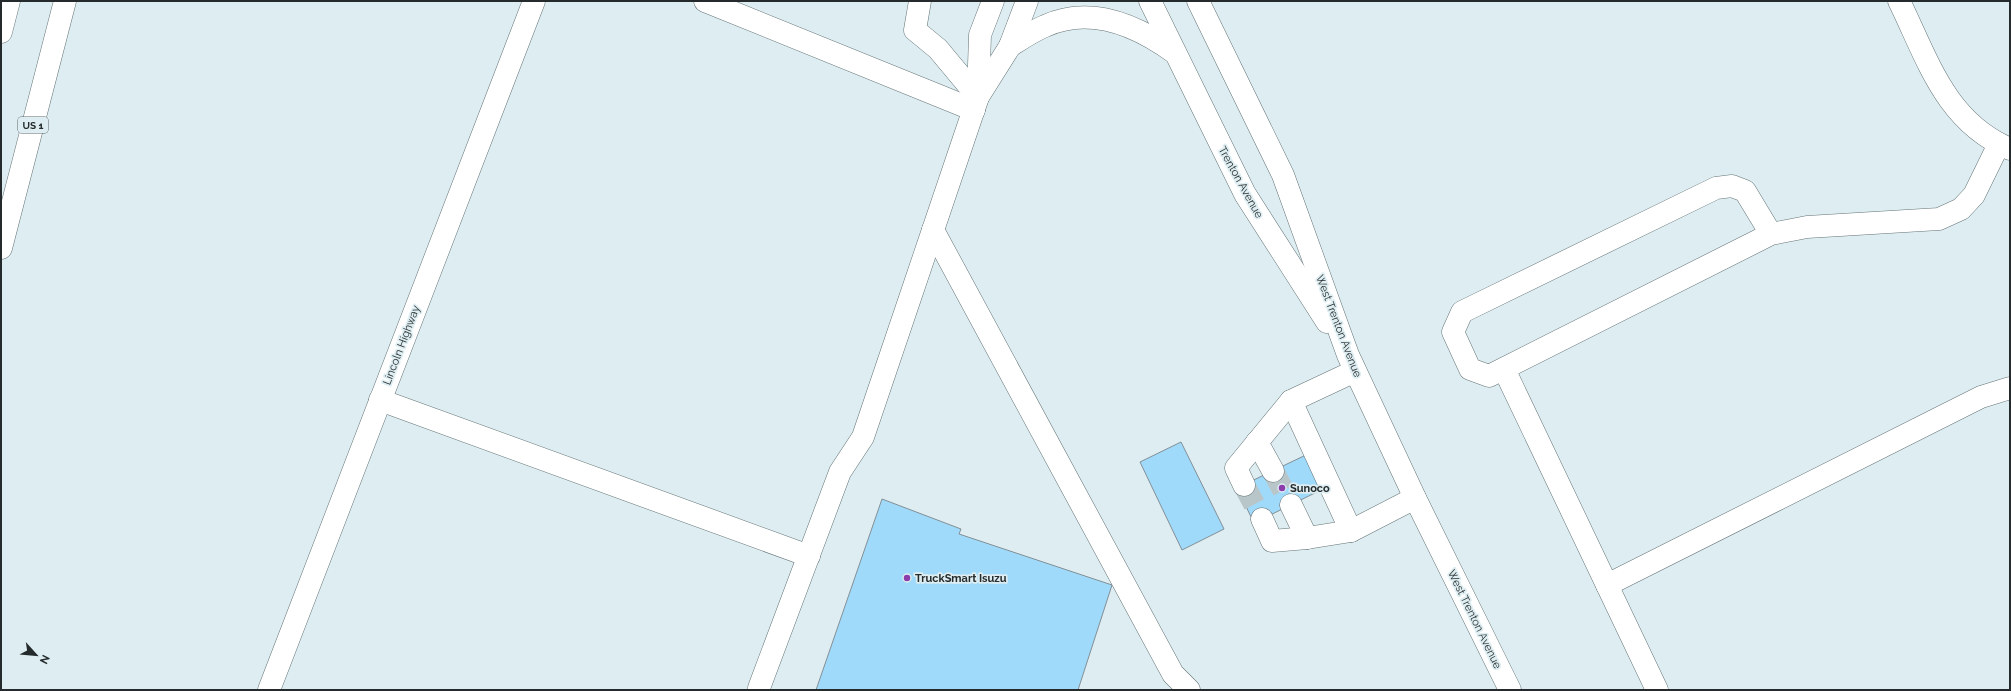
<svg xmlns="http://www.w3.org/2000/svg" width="2011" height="691" viewBox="0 0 2011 691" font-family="Raleway,sans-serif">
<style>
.building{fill:#9fdafb;stroke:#838f96}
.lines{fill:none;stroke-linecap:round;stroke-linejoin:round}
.minor-tunnel{stroke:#b8c6ca;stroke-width:22;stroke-dasharray:22 11;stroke-linecap:butt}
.minor-casing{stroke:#657477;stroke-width:23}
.major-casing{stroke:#657477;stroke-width:23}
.highway-casing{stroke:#657477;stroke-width:23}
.minor{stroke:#fff;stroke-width:22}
.major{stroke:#fff;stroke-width:22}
.highway{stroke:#fff;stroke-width:22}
.poi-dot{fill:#8d3cab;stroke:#ddedf1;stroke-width:1.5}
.labels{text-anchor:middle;stroke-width:3.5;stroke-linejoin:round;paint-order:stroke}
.shield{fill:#ddedf1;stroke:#5c6567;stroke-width:1}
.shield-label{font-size:10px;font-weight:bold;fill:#252b2c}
.street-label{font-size:11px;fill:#252b2c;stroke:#ddedf1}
.poi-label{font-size:11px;font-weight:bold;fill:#252b2c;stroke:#ddedf1;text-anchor:start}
</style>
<rect width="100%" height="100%" fill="#ddedf1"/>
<!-- building -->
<g class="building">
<path d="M1181 442 1224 529 1182 550 1140 462Z"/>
<path d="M1310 453 1327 487 1254 523 1237 488Z"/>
<path d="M882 499 961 529 959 534 1112 585 1078 690H816Z"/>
</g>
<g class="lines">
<!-- minor-tunnel -->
<g class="minor-tunnel">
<path d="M1273 471 1291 505"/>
<path d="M1244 485 1262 519"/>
</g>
<defs>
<g id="minor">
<path d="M705 1 974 110"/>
<path d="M920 1 915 30 938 49 978 97"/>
<path d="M1899 1C1928 60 1945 121 2010 149"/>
<path d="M1010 46C1021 39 1033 31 1045 26 1091 5 1138 26 1175 53"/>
<path d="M978 96 980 35 993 1"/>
<path d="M933 230 1173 674 1189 690"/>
<path d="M1771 234 1745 191 1732 186 1716 188 1462 312 1453 332 1470 369 1489 376 1771 234 1807 227 1939 219 1961 209 1974 195 1999 144"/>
<path d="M1504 369 1607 585"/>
<path d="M380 400 809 556"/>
<path d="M1291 401 1351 531"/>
<path d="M1257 442 1273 471"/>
<path d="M1244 485 1236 468 1291 401 1355 371"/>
<path d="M1291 505 1307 538"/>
<path d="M1262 519 1272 541 1307 538 1351 531 1415 498"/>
<path d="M759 688 840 472 863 437 978 97 1010 46 1027 1"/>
<path d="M1657 690 1607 585 1981 397 2010 388"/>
</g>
<g id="major">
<path d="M1150 1 1245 194 1327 322"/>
<path d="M1198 1 1283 175 1348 355 1415 498 1510 690"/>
<path d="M269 690 534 1"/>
</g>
<g id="highway">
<path d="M1 32 9 1"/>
<path d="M1 248 65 1"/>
</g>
</defs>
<!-- minor casing -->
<use href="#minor" class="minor-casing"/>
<!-- major casing -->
<use href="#major" class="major-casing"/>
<!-- highway casing -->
<use href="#highway" class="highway-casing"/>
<!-- minor -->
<use href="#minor" class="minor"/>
<!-- major -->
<use href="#major" class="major"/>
<!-- highway -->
<use href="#highway" class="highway"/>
</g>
<!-- markers -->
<g class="poi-dot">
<circle cx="1282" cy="488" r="4"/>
<circle cx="907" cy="578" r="4"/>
</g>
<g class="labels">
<!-- shield labels -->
<rect class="shield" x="18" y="117" width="30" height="16" rx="3"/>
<g class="shield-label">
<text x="33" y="129">US 1</text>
</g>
<!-- street labels -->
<g class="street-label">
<text transform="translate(1241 182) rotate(61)" y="4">Trenton Avenue</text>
<text transform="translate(1339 326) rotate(69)" y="4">West Trenton Avenue</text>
<text transform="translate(401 345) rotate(-69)" y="4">Lincoln Highway</text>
<text transform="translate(1475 619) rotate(64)" y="4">West Trenton Avenue</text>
</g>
<!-- poi labels -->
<g class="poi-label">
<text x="1290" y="492">Sunoco</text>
<text x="915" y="582">TruckSmart Isuzu</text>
</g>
</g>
<!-- border -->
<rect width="2011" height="691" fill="none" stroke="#252b2c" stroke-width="4"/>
<!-- north arrow -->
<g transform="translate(36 655) rotate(117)" stroke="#ddedf1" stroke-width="3" paint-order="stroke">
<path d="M0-3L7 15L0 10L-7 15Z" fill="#252b2c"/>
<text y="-6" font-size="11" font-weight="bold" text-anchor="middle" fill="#252b2c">N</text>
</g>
</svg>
